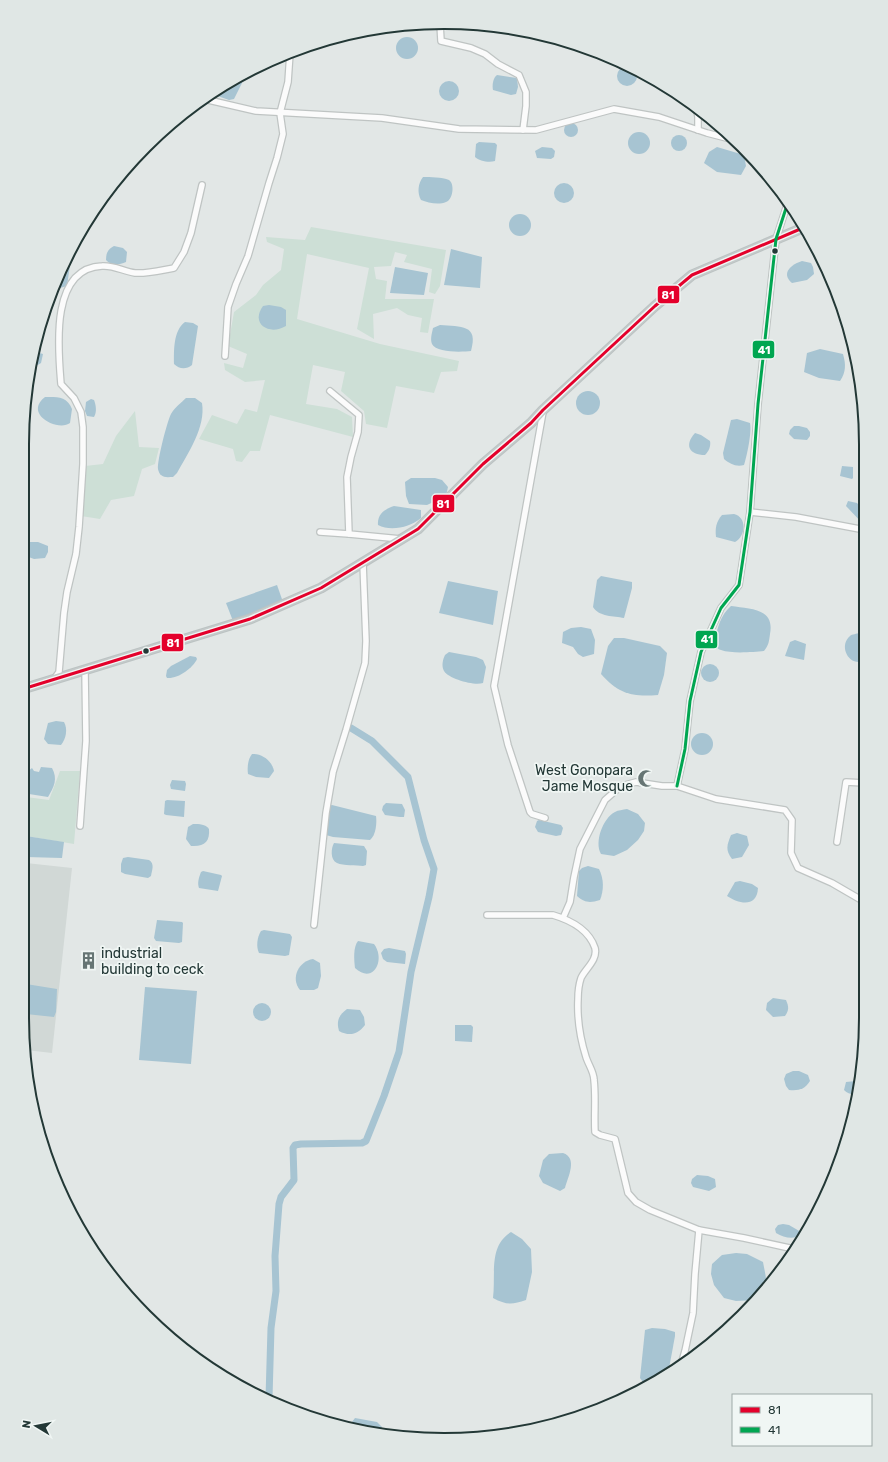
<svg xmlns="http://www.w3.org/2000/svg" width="888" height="1462" viewBox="0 0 888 1462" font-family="Rubik,sans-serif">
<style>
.built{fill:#d1d8d6}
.green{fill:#cddfd6}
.water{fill:#a7c4d2}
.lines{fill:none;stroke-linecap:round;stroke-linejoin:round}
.canal{stroke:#a7c4d2;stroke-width:7}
.minor-casing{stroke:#bfc4c3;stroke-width:8}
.trunk-casing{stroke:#bcc3c3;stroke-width:11}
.minor{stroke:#fbfbfb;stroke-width:5.5}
.trunk{stroke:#c4caca;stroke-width:9}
.bus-1-casing{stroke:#f0f6f4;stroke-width:6}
.bus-2-casing{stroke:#f0f6f4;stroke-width:6}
.bus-1{stroke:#e4002b;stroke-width:3}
.bus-2{stroke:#00a651;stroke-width:3}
.bus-dot{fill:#233836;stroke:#f0f6f4;stroke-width:1.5}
.labels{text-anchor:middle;stroke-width:3.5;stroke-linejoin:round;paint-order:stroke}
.poi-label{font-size:14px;fill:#233836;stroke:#f0f6f4;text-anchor:end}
.rim{fill:none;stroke:#233836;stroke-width:2}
.line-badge{stroke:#f0f6f4;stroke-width:1.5}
.badge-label{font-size:11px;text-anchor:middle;font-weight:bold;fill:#fff}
</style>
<rect width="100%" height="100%" fill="#e2e7e6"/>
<!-- built -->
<path class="built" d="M26 863 72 868 52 1053 26 1050Z"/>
<!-- green -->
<g class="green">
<path d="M311 227 446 250 440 286 435 294 429 292 432 269 404 262 407 255 395 252 391 266 374 267 376 279 387 281 385 299H434L428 333 420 332 422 318 408 315 397 308 373 314 374 339 357 329 369 268 307 254 297 319 380 344 459 361 457 371 441 372 434 393 396 386 387 428 366 424 364 411 341 391 345 372 313 365 306 404 337 409 352 417 353 437 270 415 260 451H250L242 462 236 461 233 449 199 439 212 415 237 424 245 409 257 412 265 380 245 382 225 370 224 363 243 368 247 354 228 346 234 312 256 295 263 285 281 270 284 249 267 242 266 237 305 240Z"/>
<path d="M135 411 139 447 159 448 155 464 142 469 134 496 111 500 100 519 81 516 85 466 103 464 116 436Z"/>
<path d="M60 771H80L74 844 26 836V797L49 800Z"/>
</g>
<!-- water -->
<g class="water">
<circle cx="407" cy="48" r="11"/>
<circle cx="627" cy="76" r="10"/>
<path d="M244 74 242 83 234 99 229 100 212 94 233 79Z"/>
<path d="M497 75 517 78 518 87 516 94 511 95 493 90C492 85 493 78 497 75Z"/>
<circle cx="449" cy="91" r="10"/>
<circle cx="571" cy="130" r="7"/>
<circle cx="639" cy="143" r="11"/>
<circle cx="679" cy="143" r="8"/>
<path d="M479 142 495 143 497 145 495 161C489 163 479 161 475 157L476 144Z"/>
<path d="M542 147 552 148 555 151 554 157 551 159 537 158 535 151Z"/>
<path d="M717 147 744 155 746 166 741 175 717 172 704 163 709 152Z"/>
<path d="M423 177C430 177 442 177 449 180 455 184 453 200 446 202 439 205 428 203 421 200 417 193 418 183 423 177Z"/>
<circle cx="564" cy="193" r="10"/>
<circle cx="520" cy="225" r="11"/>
<path d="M114 246 123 248 127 252 126 262C119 265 111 266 106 260 106 253 108 249 114 246Z"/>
<path d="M451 249 482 257 480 288 444 285Z"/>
<path d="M67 260 70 265 67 286 60 288 53 287 54 283Z"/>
<path d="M802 261 811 263 813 267 814 274 807 280 792 283C780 273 792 264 802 261Z"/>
<path d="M395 267 428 273 424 295 390 293Z"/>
<path d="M269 305 281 307 286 310V326C269 336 250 324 263 306Z"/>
<path d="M185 322 193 323 198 326 192 365C186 370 179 369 174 364 174 351 173 331 185 322Z"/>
<path d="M440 325C461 327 479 324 471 351 462 352 436 353 432 344 430 339 432 333 433 328Z"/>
<path d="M820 349 843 354C846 364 846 372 840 381L819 378 804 372 807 353Z"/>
<path d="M36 352 43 354 41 363 31 369Z"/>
<circle cx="588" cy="403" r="12"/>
<path d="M45 397C57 397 67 396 72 409L70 423C58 432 23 414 45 397Z"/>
<path d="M186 398H195L202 403C206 427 188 453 177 473L173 477C169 477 164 478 161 475 160 475 158 470 158 469 157 461 167 422 171 414 175 407 181 403 186 398Z"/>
<path d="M91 399 94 400C96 405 97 412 94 417L87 416 85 411 86 402Z"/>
<path d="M737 419 750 423C752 432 747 455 744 465 736 467 730 464 724 459L723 453 731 420Z"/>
<path d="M794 426H799L807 428 810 432V436L807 440 794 439 789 434 790 430Z"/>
<path d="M695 433 701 435 710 441C711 446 709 451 705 455 689 455 684 445 695 433Z"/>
<path d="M842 466 853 467V478L852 479 840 476Z"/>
<path d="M411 478H435L442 480 448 487 446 496 427 505 409 504 406 496 405 482Z"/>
<path d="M848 501 857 503 864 511 865 526 846 506Z"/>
<path d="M394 506 421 510V518C410 527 391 532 378 525 377 514 385 509 394 506Z"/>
<path d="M734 514C747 517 746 536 735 542L716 537C715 528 716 522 722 515Z"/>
<path d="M26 542H38L48 546V552L45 558 34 559 26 556Z"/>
<path d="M601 576 632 582V588L624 618C614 616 599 617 593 607L597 580Z"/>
<path d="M448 581 498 591 493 625 439 613Z"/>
<path d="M277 585 283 602 233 621 226 603Z"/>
<path d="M731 606C750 609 775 608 770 634 769 641 769 645 764 651 753 652 732 654 721 650 717 649 716 646 714 643 717 630 720 615 731 606Z"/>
<path d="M581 627 591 629 595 640 594 654 583 657 578 654 573 647 562 643 563 632 571 628Z"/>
<path d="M859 633 864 634V661C849 667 838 646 850 636 852 634 857 634 859 633Z"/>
<path d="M614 638H624L660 646 667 653 664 675 658 695C632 697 619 694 601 674L608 646Z"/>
<path d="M795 640 806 644 804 660 785 656 790 642Z"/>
<path d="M449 652 476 657 483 660 486 667 483 683C474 686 449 679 444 671 441 666 443 659 445 655Z"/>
<path d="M190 656 196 657 197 659C193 668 178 679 167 678L166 676 167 670 171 666Z"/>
<circle cx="710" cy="673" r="9"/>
<path d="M56 721 64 722C68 729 66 739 61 745L48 744 44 739 48 723Z"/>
<circle cx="702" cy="744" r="11"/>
<path d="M252 754C262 753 272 761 274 771L269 778 256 777 248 774C247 767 248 759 252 754Z"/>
<path d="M41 767 52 768C58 779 54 787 48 797L29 794 26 790V773L32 768 34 771 39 772Z"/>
<path d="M172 780 185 781 186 784 185 791 171 789 170 785Z"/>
<path d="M167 800 185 801 184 817 166 815 164 814 165 801Z"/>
<path d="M386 803 402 804 405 810 404 817H400L385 815 382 810 383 806Z"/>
<path d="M332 805 376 816C377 823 376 835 370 840L333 837 326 835 329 806Z"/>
<path d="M627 809 638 814 645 823 644 831 638 840 627 850 614 856 601 854C594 842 603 818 615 812 618 810 623 810 627 809Z"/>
<path d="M539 820 561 825 563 828 561 835 556 836 538 832 535 827 537 821Z"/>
<path d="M193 824C200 824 205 824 209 829 210 842 204 847 191 846L186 839 188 827Z"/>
<path d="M737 833 747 836 749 845 742 857 732 859C725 850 727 845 731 835Z"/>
<path d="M26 836 64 842 62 858 26 857Z"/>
<path d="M334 843 364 846 367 851 366 865 363 866C357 865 343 866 337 863 330 860 331 848 334 843Z"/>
<path d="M128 857 149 860C155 864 152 870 151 876L148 878 125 874 121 872V864L123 858Z"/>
<path d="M588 866 599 869C604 879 604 890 600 900 590 903 585 903 577 896L579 871 582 868Z"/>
<path d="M203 871 221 875 222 876 218 891 199 888C197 883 199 877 201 872Z"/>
<path d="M740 881 752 884 758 888C757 908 739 904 727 896L735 882Z"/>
<path d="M157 920 182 922 183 923 182 942 179 943 156 941 154 938Z"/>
<path d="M264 930 290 934 292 937 289 955 285 956 259 953C256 947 257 937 261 931Z"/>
<path d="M358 941 374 944C386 960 373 985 355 968 354 960 353 947 358 941Z"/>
<path d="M389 948 405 951 406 954 405 964 387 962 383 959 381 953 384 949Z"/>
<path d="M313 959 320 963 321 976 318 988 314 990H300C290 978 299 961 313 959Z"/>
<path d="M26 984 57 989 56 1012 54 1017 26 1014Z"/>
<path d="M145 987 197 991 191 1064 139 1060Z"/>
<path d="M773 998 786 1000C789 1007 789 1010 785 1016L773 1017 766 1010 767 1003Z"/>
<circle cx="262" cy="1012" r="9"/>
<path d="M347 1009 360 1010 364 1017 365 1025C358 1034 350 1037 339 1031 336 1021 339 1015 347 1009Z"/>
<path d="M455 1025H471L473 1027 472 1042 455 1041Z"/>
<path d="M793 1071H799L808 1075 810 1081C805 1089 799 1091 789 1090L786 1086 784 1079 786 1074Z"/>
<path d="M856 1081 860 1083 857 1094C852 1095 848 1094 844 1090L846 1082Z"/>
<path d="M563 1153C578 1158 568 1177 565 1188L560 1191 543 1183 539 1176 543 1160 549 1154Z"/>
<path d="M697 1175 708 1176 715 1179 716 1187 709 1191 693 1187 691 1183 692 1179Z"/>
<path d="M783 1224 789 1225 801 1232V1236C792 1239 784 1238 776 1233L775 1229 778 1225Z"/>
<path d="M511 1232 522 1239 531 1249 532 1272 526 1300C512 1305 506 1305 493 1298 496 1275 488 1246 511 1232Z"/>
<path d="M736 1253 747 1254 763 1262C766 1279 770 1285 757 1300L736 1301 724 1298 714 1285 711 1274 712 1264 722 1255Z"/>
<path d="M652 1328 665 1329 675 1332V1336L668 1374 648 1384 643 1382 640 1378 645 1330Z"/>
<path d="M355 1418 377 1422 382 1427 381 1434 362 1432 351 1429 352 1422Z"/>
</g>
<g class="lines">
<!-- canal -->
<path class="canal" d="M269 1398 271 1328 276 1291 275 1256 279 1204 281 1197 294 1180 293 1148 295 1145 301 1144 362 1143 366 1141 384 1096 399 1052 411 972 429 897 434 869 424 840 408 777 372 741 351 728"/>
<defs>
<g id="minor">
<path d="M440 24 441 41 471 48 485 54 498 64 519 75 526 92V106L523 130"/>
<path d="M204 99 256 111 382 118 459 129 536 130 614 109 659 117 707 133 734 140"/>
<path d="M696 106 698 117V130"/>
<path d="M225 356 228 307 236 284 248 256 269 183 277 158 283 134 280 113 288 82 290 53"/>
<path d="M330 391 359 415 358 432 351 457 347 477 349 534 401 539"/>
<path d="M543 412 494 686 508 745 530 812 532 814 545 818"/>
<path d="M750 512 796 517 865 530"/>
<path d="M320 532 349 534"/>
<path d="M54 679 59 672 64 613 67 592 76 554 79 527 83 464V427L81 412 74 398 61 384C58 348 50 268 102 266 113 265 123 271 135 273 147 274 162 270 174 268L184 252 191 233 202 185"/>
<path d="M677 786 685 749 690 701 701 652 721 608 739 585 750 512 758 404 776 239 788 202"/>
<path d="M80 826 86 741 85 670"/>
<path d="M837 842 846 782 864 783"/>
<path d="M487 915H553C570 920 589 930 595 948 598 960 585 969 581 978 579 984 578 993 578 999 577 1019 580 1038 586 1057 588 1064 594 1072 594 1080 596 1097 594 1115 595 1132L600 1135 615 1139 628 1193 636 1202 650 1210 699 1230 695 1274 693 1313 685 1351 680 1368"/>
<path d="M563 918 570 902 574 877 580 849 605 800 621 786 636 782 662 786H677L716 799 785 810 792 820 791 853 798 868 832 883 863 901"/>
<path d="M314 925 326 813 333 772 346 730 365 663 366 641 363 563"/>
<path d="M699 1230 744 1238 794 1249"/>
</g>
<path id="trunk" d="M26 688 250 619 321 588 418 529 483 464 531 423 543 410 655 306 692 275 805 227"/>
</defs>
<!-- minor casing -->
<use href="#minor" class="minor-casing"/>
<!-- trunk casing -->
<use href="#trunk" class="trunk-casing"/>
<!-- minor -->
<use href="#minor" class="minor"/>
<!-- trunk -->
<use href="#trunk" class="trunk"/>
<defs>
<path id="bus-1" d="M26 688 250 619 321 588 418 529 483 464 531 423 543 410 655 306 692 275 805 227"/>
<path id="bus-2" d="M677 786 685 749 690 701 701 652 721 608 739 585 750 512 758 404 776 239 788 202"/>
</defs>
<!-- bus-1 casing -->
<use href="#bus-1" class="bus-1-casing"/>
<!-- bus-2 casing -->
<use href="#bus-2" class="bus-2-casing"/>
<!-- bus-1 -->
<use href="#bus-1" class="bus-1"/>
<!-- bus-2 -->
<use href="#bus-2" class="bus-2"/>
</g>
<!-- icons -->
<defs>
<symbol id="mosque-bare" viewBox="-9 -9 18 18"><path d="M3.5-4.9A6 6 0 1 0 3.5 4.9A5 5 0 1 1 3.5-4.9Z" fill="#667574" stroke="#f0f6f4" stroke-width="2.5" paint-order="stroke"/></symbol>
<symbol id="building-bare" viewBox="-9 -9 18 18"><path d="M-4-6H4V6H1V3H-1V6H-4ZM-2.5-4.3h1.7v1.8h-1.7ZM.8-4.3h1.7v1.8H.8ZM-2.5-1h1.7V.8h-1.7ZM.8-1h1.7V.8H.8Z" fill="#667574" stroke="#f0f6f4" stroke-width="2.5" paint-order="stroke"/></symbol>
</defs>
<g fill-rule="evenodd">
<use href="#mosque-bare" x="634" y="766" width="25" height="25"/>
<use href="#building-bare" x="76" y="948" width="25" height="25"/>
</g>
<!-- markers -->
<g class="bus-dot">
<circle cx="775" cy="251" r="3.5"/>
<circle cx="146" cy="651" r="3.5"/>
</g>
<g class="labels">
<!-- poi labels -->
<g class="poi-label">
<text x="633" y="775">West Gonopara<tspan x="633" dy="16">Jame Mosque</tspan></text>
<text x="101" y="958" text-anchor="start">industrial<tspan x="101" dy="16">building to ceck</tspan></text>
</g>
</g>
<!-- crop -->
<path d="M0 0H888V1462H0ZM444 29H444A415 415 0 0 1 859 444V1018A415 415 0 0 1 444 1433H444A415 415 0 0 1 29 1018V444A415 415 0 0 1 444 29Z" fill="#e0e7e5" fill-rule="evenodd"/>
<path class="rim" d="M444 29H444A415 415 0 0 1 859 444V1018A415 415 0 0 1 444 1433H444A415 415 0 0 1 29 1018V444A415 415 0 0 1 444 29Z"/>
<g class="line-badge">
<rect x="657" y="285" width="23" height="19" rx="4" fill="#e4002b"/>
<rect x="752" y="340" width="23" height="19" rx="4" fill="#00a651"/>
<rect x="432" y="494" width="23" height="19" rx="4" fill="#e4002b"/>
<rect x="695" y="630" width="23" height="19" rx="4" fill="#00a651"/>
<rect x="161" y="633" width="23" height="19" rx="4" fill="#e4002b"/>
</g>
<g class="badge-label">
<text x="668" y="299">81</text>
<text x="764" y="354">41</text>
<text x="443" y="508">81</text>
<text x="707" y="643">41</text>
<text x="173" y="647">81</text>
</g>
<!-- legend -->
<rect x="732" y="1394" width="140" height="52" fill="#f0f6f4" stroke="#9eaaa8"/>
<rect x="740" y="1407" width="20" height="6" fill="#e4002b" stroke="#9eaaa8"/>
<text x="768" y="1414" font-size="12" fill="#233836">81</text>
<rect x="740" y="1427" width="20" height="6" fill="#00a651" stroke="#9eaaa8"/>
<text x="768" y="1434" font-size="12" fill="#233836">41</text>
<!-- north arrow -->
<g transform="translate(36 1426) rotate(280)" stroke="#f0f6f4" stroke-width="3" paint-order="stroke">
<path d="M0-3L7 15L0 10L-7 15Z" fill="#233836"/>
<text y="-6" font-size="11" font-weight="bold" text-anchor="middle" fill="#233836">N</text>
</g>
</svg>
